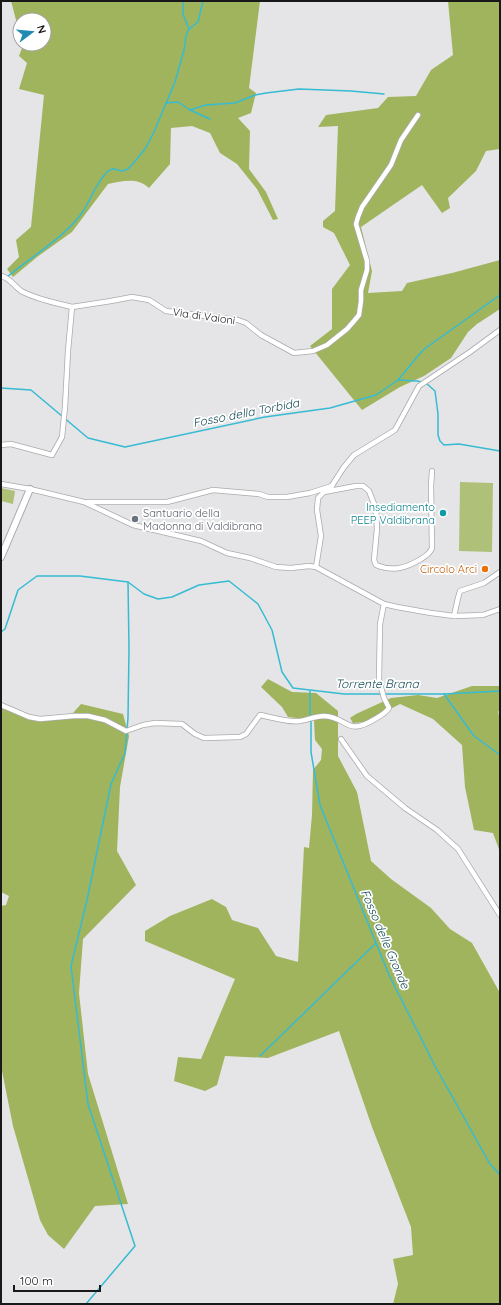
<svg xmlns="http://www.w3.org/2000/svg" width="501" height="1305" viewBox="0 0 501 1305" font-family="Quicksand,sans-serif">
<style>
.green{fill:#afc179}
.forest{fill:#9fb45d}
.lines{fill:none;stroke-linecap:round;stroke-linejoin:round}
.stream{stroke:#36bbd3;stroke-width:1.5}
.street-casing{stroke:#aaaaad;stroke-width:6}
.secondary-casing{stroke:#aaaaad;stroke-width:8}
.street{stroke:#fff;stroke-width:4.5}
.secondary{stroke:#fff;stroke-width:6}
.culture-dot{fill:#0f9aa8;stroke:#fff;stroke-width:1.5}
.worship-dot{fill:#6b7280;stroke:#fff;stroke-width:1.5}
.food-dot{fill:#e8710a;stroke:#fff;stroke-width:1.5}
.labels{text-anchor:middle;stroke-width:3.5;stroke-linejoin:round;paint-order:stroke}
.street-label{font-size:11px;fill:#19191a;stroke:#fff}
.culture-label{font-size:11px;fill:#0d838f;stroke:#fff;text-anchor:end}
.worship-label{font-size:11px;fill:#5b616d;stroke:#fff;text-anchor:start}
.food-label{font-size:11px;fill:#c56008;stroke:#fff;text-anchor:end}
.water-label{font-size:12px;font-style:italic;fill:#134b55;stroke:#fff}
</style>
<rect width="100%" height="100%" fill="#e5e5e7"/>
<!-- green -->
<g class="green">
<path d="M460 482 493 483 492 552 459 551Z"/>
<path d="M1 488 15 491 13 504 1 501Z"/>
</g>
<!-- forest -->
<g class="forest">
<path d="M11 1H260L249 88 256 93 251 113 238 118 250 131 249 169 266 192 278 219 273 220 257 189 237 164 220 153 210 133 192 126 171 128 170 164 149 188C137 177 123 181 108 184L72 232 37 257 13 277 7 269 19 257 16 240 31 227 44 95 19 89 27 63 19 56 22 48V44H44V20H20V35Z"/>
<path d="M448 1H500V149L486 151 476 171 448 198 450 208 442 213 422 185 361 227 372 271 368 293 402 291 407 283 452 273 500 260V309L477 324 468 332 451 358 424 376 400 387 362 410 310 346 332 329V289L350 265 334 233 323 227V221L335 211 338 126 318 127 326 115 378 108 388 97 416 96 431 70 453 55Z"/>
<path d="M268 679 292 692 316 693 338 711V756L357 792 371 861 391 879 431 908 450 929 472 943 500 993V1304H393L398 1284 393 1259 413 1255 411 1227 372 1127 339 1031 268 1058 225 1056 217 1085 205 1091 174 1081 178 1057 201 1059 235 979 145 941V931L170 916 212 899 226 907 232 920 258 928 276 956 298 962 304 847 309 848 312 815 313 770 321 760 322 749 315 740 314 720 288 717 282 707 261 687Z"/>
<path d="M472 686H500V712L498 711 500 720V852L493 833 474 830 465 787 462 745 433 719 400 704 365 722 353 723 350 718 356 714 391 698 418 695 437 698Z"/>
<path d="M81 704 123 714 129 736 120 787 117 851 136 885 83 939 79 993 88 1074 128 1204 95 1206 64 1249 48 1235 40 1220 13 1126 1 1066V906L6 905 9 896 1 892V708L38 721 65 719 73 713Z"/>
</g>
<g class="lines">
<!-- stream -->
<g class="stream">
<path d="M189 29 198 22 203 1"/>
<path d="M166 103 178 102 190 110 210 119"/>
<path d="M190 110 206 105 235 103 255 95 266 93 299 89 351 91 384 94"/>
<path d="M7 277C31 257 67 236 84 210 89 202 103 169 113 169 116 169 120 171 122 171L128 169 137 159 145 149 154 132 175 82 184 50 186 36 189 29 183 14V1"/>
<path d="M398 380 417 381 422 382"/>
<path d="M426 383 435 391 438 414V435L440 441 444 445 459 444 500 451"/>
<path d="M1 388 31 390 88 438 125 447 265 417 330 408 376 395 398 380 423 350 500 295"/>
<path d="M1 632 5 629 18 590 37 576H80L128 582 144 594 158 599 172 597 199 585 229 581 258 604 272 630 282 672 293 688 344 694H444L500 691"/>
<path d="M310 691V717"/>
<path d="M444 694 474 736 500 755"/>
<path d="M311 720V752L320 805 389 975 435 1066 490 1164 500 1175"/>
<path d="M260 1056 376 943"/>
<path d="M86 1304 135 1246 88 1104 71 966 87 900 111 784 125 753 128 718 129 649 128 582"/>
</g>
<defs>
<g id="street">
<path d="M1 276C11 278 15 288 23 292 39 300 56 303 72 307L68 351 65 407 62 437 52 455 11 444 1 445"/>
<path d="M72 307 111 301 132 297 149 300 166 311 238 320 246 323 261 335 294 353 313 351 327 345 347 329 354 321 359 315 361 301V290L367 270V261L356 224 358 217 362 207 391 165 401 140 418 115"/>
<path d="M1 484 30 489 84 502 133 525 201 541 227 553 250 558 276 567 291 568 309 566 316 567 384 604 397 607 431 613 454 616 483 615 500 609"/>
<path d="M331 487 344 467 354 455 395 430 419 386 470 352 500 330"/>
<path d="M87 502H167L213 490 259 494 268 497H287L310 493 332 486"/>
<path d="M316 567 321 536 317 510 318 498 324 492 356 486H363L369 491 376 509 377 529 374 560 376 565C393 572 406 568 421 559 425 556 430 554 432 548L431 486 432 471"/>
<path d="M454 616 458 598 460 591 484 583 500 572"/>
<path d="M1 705 29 717 40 719 74 716H88L105 720 126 731 143 725 155 723 182 724 195 734 204 738 240 737 246 734 260 715C271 717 289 723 300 721 308 720 315 716 324 716 348 717 346 737 375 719 380 716 386 713 389 708L384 698 379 680 380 624 384 604"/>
<path d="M341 739 367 776 405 808 437 830 458 849 500 915"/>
</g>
<path id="secondary" d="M1 557 30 489"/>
</defs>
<!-- street casing -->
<use href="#street" class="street-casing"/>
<!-- secondary casing -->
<use href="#secondary" class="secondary-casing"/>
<!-- street -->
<use href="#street" class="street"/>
<!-- secondary -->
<use href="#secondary" class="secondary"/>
</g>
<!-- markers -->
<circle class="culture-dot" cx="443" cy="513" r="4"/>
<circle class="worship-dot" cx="135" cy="519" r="4"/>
<circle class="food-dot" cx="485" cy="569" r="4"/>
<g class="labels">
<!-- street labels -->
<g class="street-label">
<text transform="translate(204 316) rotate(8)" y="4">Via di Vaioni</text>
</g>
<!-- culture labels -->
<g class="culture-label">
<text x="435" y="511">Insediamento<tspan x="435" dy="13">PEEP Valdibrana</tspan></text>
</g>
<!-- worship labels -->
<g class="worship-label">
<text x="143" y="517">Santuario della<tspan x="143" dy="13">Madonna di Valdibrana</tspan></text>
</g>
<!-- food labels -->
<g class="food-label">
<text x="477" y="573">Circolo Arci</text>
</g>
<!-- water labels -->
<g class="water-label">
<text transform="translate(246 413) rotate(-11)" y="4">Fosso della Torbida</text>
<text x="377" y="688">Torrente Brana</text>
<text transform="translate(385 939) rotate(67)" y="4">Fosso delle Gronde</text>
</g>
</g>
<!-- border -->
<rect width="501" height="1305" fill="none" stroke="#19191a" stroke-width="4"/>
<!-- north arrow -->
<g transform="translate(32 32) rotate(74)"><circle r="19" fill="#ffffff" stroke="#a3a3a3"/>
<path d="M0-3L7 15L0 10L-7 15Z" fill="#218bb2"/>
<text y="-6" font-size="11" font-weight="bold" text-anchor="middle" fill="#19191a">N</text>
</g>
<!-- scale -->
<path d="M14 1285v6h86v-6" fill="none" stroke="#19191a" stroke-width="2"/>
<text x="20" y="1285" font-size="12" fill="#19191a" stroke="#ffffff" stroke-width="3" paint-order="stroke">100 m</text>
</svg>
